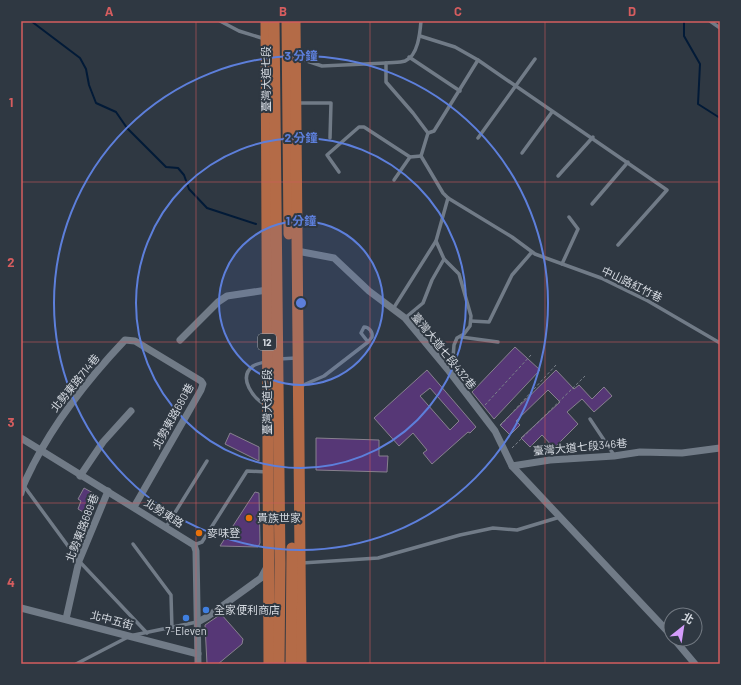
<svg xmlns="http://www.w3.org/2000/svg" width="741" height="685" viewBox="0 0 741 685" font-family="Barlow,'Noto Sans TC',sans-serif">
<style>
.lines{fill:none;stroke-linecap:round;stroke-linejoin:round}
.stream{stroke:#021a37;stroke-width:2}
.building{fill:#563776;stroke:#87818e;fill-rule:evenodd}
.path{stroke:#7b828b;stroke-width:1;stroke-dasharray:3 2;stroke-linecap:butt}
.lane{stroke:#717b87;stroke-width:3.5}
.street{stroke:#717b87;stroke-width:7}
.primary{stroke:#b46b47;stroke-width:11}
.grid{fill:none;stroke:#d55d5f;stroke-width:1;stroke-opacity:0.55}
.ring{fill:none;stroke:#5d7fdb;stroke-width:2}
.food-dot{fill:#e8710a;stroke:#2f3842;stroke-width:1.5}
.shop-dot{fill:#3f7fe0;stroke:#2f3842;stroke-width:1.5}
.labels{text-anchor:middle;stroke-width:4;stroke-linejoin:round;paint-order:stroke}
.shield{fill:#2f3842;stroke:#a2a9b1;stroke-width:1}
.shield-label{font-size:10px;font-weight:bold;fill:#d4d9e0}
.street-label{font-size:11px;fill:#d4d9e0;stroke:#2f3842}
.poi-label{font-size:11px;fill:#d4d9e0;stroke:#2f3842;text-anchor:start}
.centre{fill:#5d7fdb;stroke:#2f3842;stroke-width:2}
.ring-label{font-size:12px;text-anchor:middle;font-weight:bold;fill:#5d7fdb;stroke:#2f3842;stroke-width:4;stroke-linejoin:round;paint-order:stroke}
.neatline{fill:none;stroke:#d55d5f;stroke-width:1.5}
.grid-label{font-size:13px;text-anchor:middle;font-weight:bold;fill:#d55d5f}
</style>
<rect width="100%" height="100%" fill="#2f3842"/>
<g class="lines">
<!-- stream -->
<g class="stream">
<path d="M31 21 80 58 86 69 89 85 96 103 116 112 127 128 166 167 178 168 184 175 189 189 207 208 256 224"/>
<path d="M684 21V36L700 64 698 104 720 118"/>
</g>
</g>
<!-- building -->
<g class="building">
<path d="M515 347 540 370 494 419 472 392Z"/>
<path d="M427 370 476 427 470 433 468 432 432 464 423 453 427 450 413 433 399 446 374 418ZM430 388 459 421 450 430 420 396Z"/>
<path d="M556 370 574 389 579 385 592 399 604 387 612 396 594 412 582 399 567 412 578 424 554 448 542 435 530 447 521 438 560 402 548 390 516 421 520 425 510 435 500 425Z"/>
<path d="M230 433 259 447V461L225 444Z"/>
<path d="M316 438 379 440V456H388L387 472 316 470Z"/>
<path d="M84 488 95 494 97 498 90 516 78 509 81 501 78 499Z"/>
<path d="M255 492 259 493 260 543 258 547 220 546Z"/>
<path d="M221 614 243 639 242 644 218 664H207L205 625Z"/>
</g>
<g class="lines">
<!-- path -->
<g class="path">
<path d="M485 405 531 355"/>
<path d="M500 426 556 365"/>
<path d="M512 448 585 376"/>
</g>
<!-- lane -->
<g class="lane">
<path d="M220 21 239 31 265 39"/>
<path d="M421 21C420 33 418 56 405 61 399 63 392 62 386 63V82L413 113 428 133 421 156 443 193 448 198 512 237 535 254 601 278 648 301 720 343"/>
<path d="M710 21 720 28"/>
<path d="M420 36 455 47 478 60 667 190 618 245"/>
<path d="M409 57 460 91"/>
<path d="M298 58 322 66 386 63"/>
<path d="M297 103H331L330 138"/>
<path d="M428 133 434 131 478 60"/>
<path d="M478 138 535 59"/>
<path d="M522 153 552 112"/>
<path d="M339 172 327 155 359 127H364L410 157 421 156"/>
<path d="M558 176 593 137"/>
<path d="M394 180 410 157"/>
<path d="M448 198 436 241 444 259 459 274 471 316 470 326 464 334 457 338 454 345 453 358 449 370"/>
<path d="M592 204 628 162"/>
<path d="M562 264 578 229 569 217"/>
<path d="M393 309 436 241"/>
<path d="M405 318 423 303 432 280 444 259"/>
<path d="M471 321 489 322 512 275 532 252"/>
<path d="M461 337 498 342"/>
<path d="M279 359 296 358"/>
<path d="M265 362C261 363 256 364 253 366 237 378 254 399 266 405"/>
<path d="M301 386 324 376 368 342 372 337C373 332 369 327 364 327L361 333 368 342"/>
<path d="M590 419 614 455"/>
<path d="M24 486 79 561 147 633"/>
<path d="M166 527 207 461"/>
<path d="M133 544 171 595 172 629"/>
<path d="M194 545 202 542 247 471 267 472"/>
<path d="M302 563 378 558 460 535 493 528 517 530 560 517"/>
<path d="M134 635 197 622"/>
<path d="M76 664 128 637"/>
</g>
<!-- street -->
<g class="street">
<path d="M297 251 334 258 369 291 405 318 449 371 495 431 512 466 671 635"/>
<path d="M180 340 218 302 227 296 267 290"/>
<path d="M21 438 194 545 196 551 198 664"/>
<path d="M512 466 550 460 614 456 640 452 682 453 720 448"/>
<path d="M80 476 103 442 131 411"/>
<path d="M21 493C23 483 29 474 33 465 56 420 90 377 125 340L135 341 201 381 203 384 201 390 134 507"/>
<path d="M21 608 198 654"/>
<path d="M66 619 79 561 108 491"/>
<path d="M198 622 207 617 261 578 267 567"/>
<path d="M674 639 695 664"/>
</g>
<!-- primary -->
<g class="primary">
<path d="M266 21 269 664"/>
<path d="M274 21 280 563 279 664"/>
<path d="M287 21 289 234"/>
<path d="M295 21 301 664"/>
<path d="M291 664 292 548"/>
</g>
</g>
<!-- grid -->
<path class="grid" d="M196 21V664M370 21V664M545 21V664M21 182H720M21 342H720M21 503H720"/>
<!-- distance rings -->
<circle cx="301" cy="303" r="82" fill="#5d7fdb" fill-opacity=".12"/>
<g class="ring">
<circle cx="301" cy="303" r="82"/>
<circle cx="301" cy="303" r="165"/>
<circle cx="301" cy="303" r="247"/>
</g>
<!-- markers -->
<g class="food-dot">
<circle cx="249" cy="518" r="4"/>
<circle cx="199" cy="533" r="4"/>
</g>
<g class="shop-dot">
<circle cx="206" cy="610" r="4"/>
<circle cx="186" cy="618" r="4"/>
</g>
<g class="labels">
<!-- shield labels -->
<rect class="shield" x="258" y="334" width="18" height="16" rx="3"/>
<g class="shield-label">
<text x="267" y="346">12</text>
</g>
<!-- street labels -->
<g class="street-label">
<text transform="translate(266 79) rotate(-90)" y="4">臺灣大道七段</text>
<text transform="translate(632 284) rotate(26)" y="4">中山路紅竹巷</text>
<text transform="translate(444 351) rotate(51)" y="4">臺灣大道七段432巷</text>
<text transform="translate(75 383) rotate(-51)" y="4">北勢東路714巷</text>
<text transform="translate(267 402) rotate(-90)" y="4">臺灣大道七段</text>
<text transform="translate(173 416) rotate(-61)" y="4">北勢東路680巷</text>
<text transform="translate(580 447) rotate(-5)" y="4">臺灣大道七段346巷</text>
<text transform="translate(164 513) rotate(32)" y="4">北勢東路</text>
<text transform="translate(82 528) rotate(-69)" y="4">北勢東路689巷</text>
<text transform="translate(112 620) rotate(15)" y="4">北中五街</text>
</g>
<!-- poi labels -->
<g class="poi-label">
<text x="257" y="522">貴族世家</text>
<text x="207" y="537">麥味登</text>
<text x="214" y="614">全家便利商店</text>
<text x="186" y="635" text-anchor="middle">7-Eleven</text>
</g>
</g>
<circle cx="301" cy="303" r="6" class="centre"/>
<g class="ring-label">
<text x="301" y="60">3 分鐘</text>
<text x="301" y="142">2 分鐘</text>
<text x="301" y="225">1 分鐘</text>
</g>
<!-- border -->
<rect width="741" height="685" fill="none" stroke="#2f3842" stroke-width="44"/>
<!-- north arrow -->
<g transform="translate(683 627) rotate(30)"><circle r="19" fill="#2f3842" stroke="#717881"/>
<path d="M0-3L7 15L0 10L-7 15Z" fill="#d49cfb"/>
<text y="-6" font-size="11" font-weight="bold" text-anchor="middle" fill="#d4d9e0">北</text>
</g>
<rect x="22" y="22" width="697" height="641" class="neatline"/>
<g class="grid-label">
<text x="109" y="16">A</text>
<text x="283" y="16">B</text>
<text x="458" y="16">C</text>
<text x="632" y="16">D</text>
<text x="11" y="107">1</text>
<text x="11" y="267">2</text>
<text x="11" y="427">3</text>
<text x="11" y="587">4</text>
</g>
</svg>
